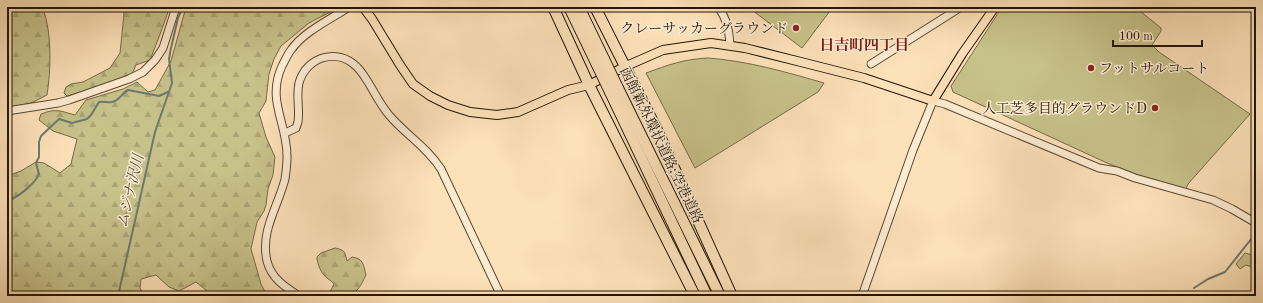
<svg xmlns="http://www.w3.org/2000/svg" width="1263" height="303" viewBox="0 0 1263 303" font-family="'Old Standard TT','Noto Serif JP',serif">
<style>
.forest{fill:url(#forest-firs);stroke:#746b48}
.green{fill:#c7c18a;stroke:#746b48}
.lines{fill:none;stroke-linecap:round;stroke-linejoin:round}
.stream{stroke:#6e796f;stroke-width:2}
.minor-casing{stroke:#594832;stroke-width:9}
.major-casing{stroke:#221505;stroke-width:10}
.highway-casing{stroke:#221505;stroke-width:12}
.minor{stroke:#feecd2;stroke-width:7}
.major{stroke:#fde1b9;stroke-width:8}
.highway{stroke:#fde1b9;stroke-width:10}
.highway-bridge-casing{stroke:#221505;stroke-width:12;stroke-linecap:butt}
.highway-bridge{stroke:#fde1b9;stroke-width:10}
.poi-dot{fill:#8f2418;stroke:#feecd2;stroke-width:1.5}
.labels{text-anchor:middle;stroke-width:3;stroke-linejoin:round;paint-order:stroke}
.poi-label{font-size:14px;fill:#221505;stroke:#feecd2;text-anchor:end}
.street-label{font-size:14px;fill:#221505;stroke:#feecd2}
.neighbourhood-label{font-size:15px;font-weight:bold;fill:#7a1f14;stroke:#feecd2}
.water-label{font-size:15px;font-style:italic;fill:#4e4f43;stroke:#feecd2}
</style>
<defs>
<pattern id="forest-firs" width="22" height="20" patternUnits="userSpaceOnUse"><rect width="22" height="20" fill="#c7c18a"/><path d="M5 1l3.5 6h-7zM16 11l3.5 6h-7z" fill="#aba576"/></pattern>
</defs>
<rect width="100%" height="100%" fill="#fde1b9"/>
<filter id="stains"><feTurbulence type="fractalNoise" baseFrequency=".005" numOctaves="4"/><feColorMatrix values="0 0 0 0 .2 0 0 0 0 .09 0 0 0 0 .02 0 0 0 .5 -.17"/></filter>
<radialGradient id="worn" r=".72"><stop offset=".6" stop-color="#630" stop-opacity="0"/><stop offset="1" stop-color="#630" stop-opacity=".3"/></radialGradient>
<!-- forest -->
<g class="forest">
<path d="M7 7H46L43 9C52 32 51 71 47 95L31 103 7 108Z"/>
<path d="M122 7H164L168 12 159 37 150 60 136 65C135 67 134 71 132 73 126 81 79 93 67 96L64 93 66 87 71 84 83 82 110 68 120 53 124 14Z"/>
<path d="M186 7H340L309 23 281 46 274 59 269 74 266 101 259 113 266 137 275 157 273 175 268 189 266 205 264 211 257 222 251 249 261 284 267 296H232L225 292 222 296H207L206 290 196 282 179 291 169 287 156 275 141 279 140 288 144 296H7V176L21 171 36 162 44 163 60 173 71 164 77 139 53 131 39 120 41 114C56 108 60 111 75 115L86 100 123 89 137 82 148 92 155 90 171 61Z"/>
<path d="M335 248C345 250 345 252 347 261L352 257C364 259 363 264 366 275 360 287 356 298 341 291L332 296 330 292 334 284C331 280 327 279 324 275 320 271 317 262 317 257L321 253Z"/>
</g>
<!-- green -->
<g class="green">
<path d="M748 7H833L802 48Z"/>
<path d="M1002 7H1135L1161 28V31L1152 45 1159 52 1250 114 1188 184 1186 189 1135 174 1107 163 953 92 951 86Z"/>
<path d="M708 58C748 61 786 72 824 83L818 92 695 168 646 73C668 65 684 59 708 58Z"/>
<path d="M1245 253 1256 256V274L1252 267 1246 265 1240 269 1236 264Z"/>
</g>
<g class="lines">
<!-- stream -->
<g class="stream">
<path d="M7 201C17 198 35 184 39 174L36 163 39 157V142L41 136 59 119 72 123 87 119 91 115 99 102C104 101 108 103 112 102 119 101 122 93 128 90L159 96 168 92"/>
<path d="M1194 288 1208 279 1225 272 1256 233"/>
<path d="M118 296 155 132 172 83 169 59 171 48 178 18 183 7"/>
</g>
<defs>
<g id="minor">
<path d="M718 7C727 19 729 30 730 45"/>
<path d="M871 64 961 7"/>
<path d="M7 111 58 103 69 100 129 79 143 72 155 60 163 48 176 7"/>
<path d="M285 133 296 128 298 122C300 109 296 96 299 83 306 57 337 47 357 67 369 79 376 100 389 115 406 135 426 146 441 169L501 296"/>
<path d="M299 296C285 287 271 278 267 261 260 231 278 207 285 179 286 172 287 165 287 158 288 124 266 101 282 66 285 61 287 55 291 50 303 32 331 19 349 7"/>
<path d="M862 296 913 150 933 101 945 104 1099 168 1117 171 1135 178 1213 200 1232 209 1256 223"/>
</g>
<path id="major" d="M363 7 372 19 400 65 413 84 430 96 448 105 470 112 497 115 518 112 568 90 589 85 624 67 663 50 711 43 745 48 801 62 864 78 933 101 962 54 995 7"/>
<g id="highway">
<path d="M553 7 589 85 695 296"/>
<path d="M569 7 597 65"/>
<path d="M579 7 604 59"/>
<path d="M595 7 657 130 732 296"/>
<path d="M618 88 720 296"/>
<path d="M610 92 707 296"/>
</g>
</defs>
<!-- minor casing -->
<use href="#minor" class="minor-casing"/>
<!-- major casing -->
<use href="#major" class="major-casing"/>
<!-- highway casing -->
<use href="#highway" class="highway-casing"/>
<!-- minor -->
<use href="#minor" class="minor"/>
<!-- major -->
<use href="#major" class="major"/>
<!-- highway -->
<use href="#highway" class="highway"/>
<defs>
<g id="highway-bridge">
<path d="M604 59 618 88"/>
<path d="M597 65 610 92"/>
</g>
</defs>
<!-- highway-bridge casing -->
<use href="#highway-bridge" class="highway-bridge-casing"/>
<!-- highway-bridge -->
<use href="#highway-bridge" class="highway-bridge"/>
</g>
<!-- markers -->
<g class="poi-dot">
<circle cx="796" cy="28" r="4"/>
<circle cx="1091" cy="68" r="4"/>
<circle cx="1155" cy="108" r="4"/>
</g>
<g class="labels">
<!-- poi labels -->
<g class="poi-label">
<text x="788" y="33">クレーサッカーグラウンド</text>
<text x="1099" y="73" text-anchor="start">フットサルコート</text>
<text x="1147" y="113">人工芝多目的グラウンドD</text>
</g>
<!-- street labels -->
<g class="street-label">
<text transform="translate(662 145) rotate(64)" y="5">函館新外環状道路;空港道路</text>
</g>
<!-- neighbourhood labels -->
<g class="neighbourhood-label">
<text x="864" y="50">日吉町四丁目</text>
</g>
<!-- water labels -->
<g class="water-label">
<text transform="translate(130 191) rotate(-77)" y="5">ムジナ沢川</text>
</g>
</g>
<!-- margin -->
<rect width="1263" height="303" fill="none" stroke="#fde1b9" stroke-width="24"/>
<rect x="8" y="8" width="1247" height="287" fill="none" stroke="#221505" stroke-width="2"/>
<rect x="12" y="12" width="1239" height="279" fill="none" stroke="#221505"/>
<!-- scale -->
<path d="M1113 40v6h89v-6" fill="none" stroke="#221505" stroke-width="2"/>
<text x="1119" y="40" font-size="12" fill="#221505" stroke="#feecd2" stroke-width="3" paint-order="stroke">100 m</text>
<rect width="100%" height="100%" filter="url(#stains)"/>
<rect width="100%" height="100%" fill="url(#worn)"/>
</svg>
